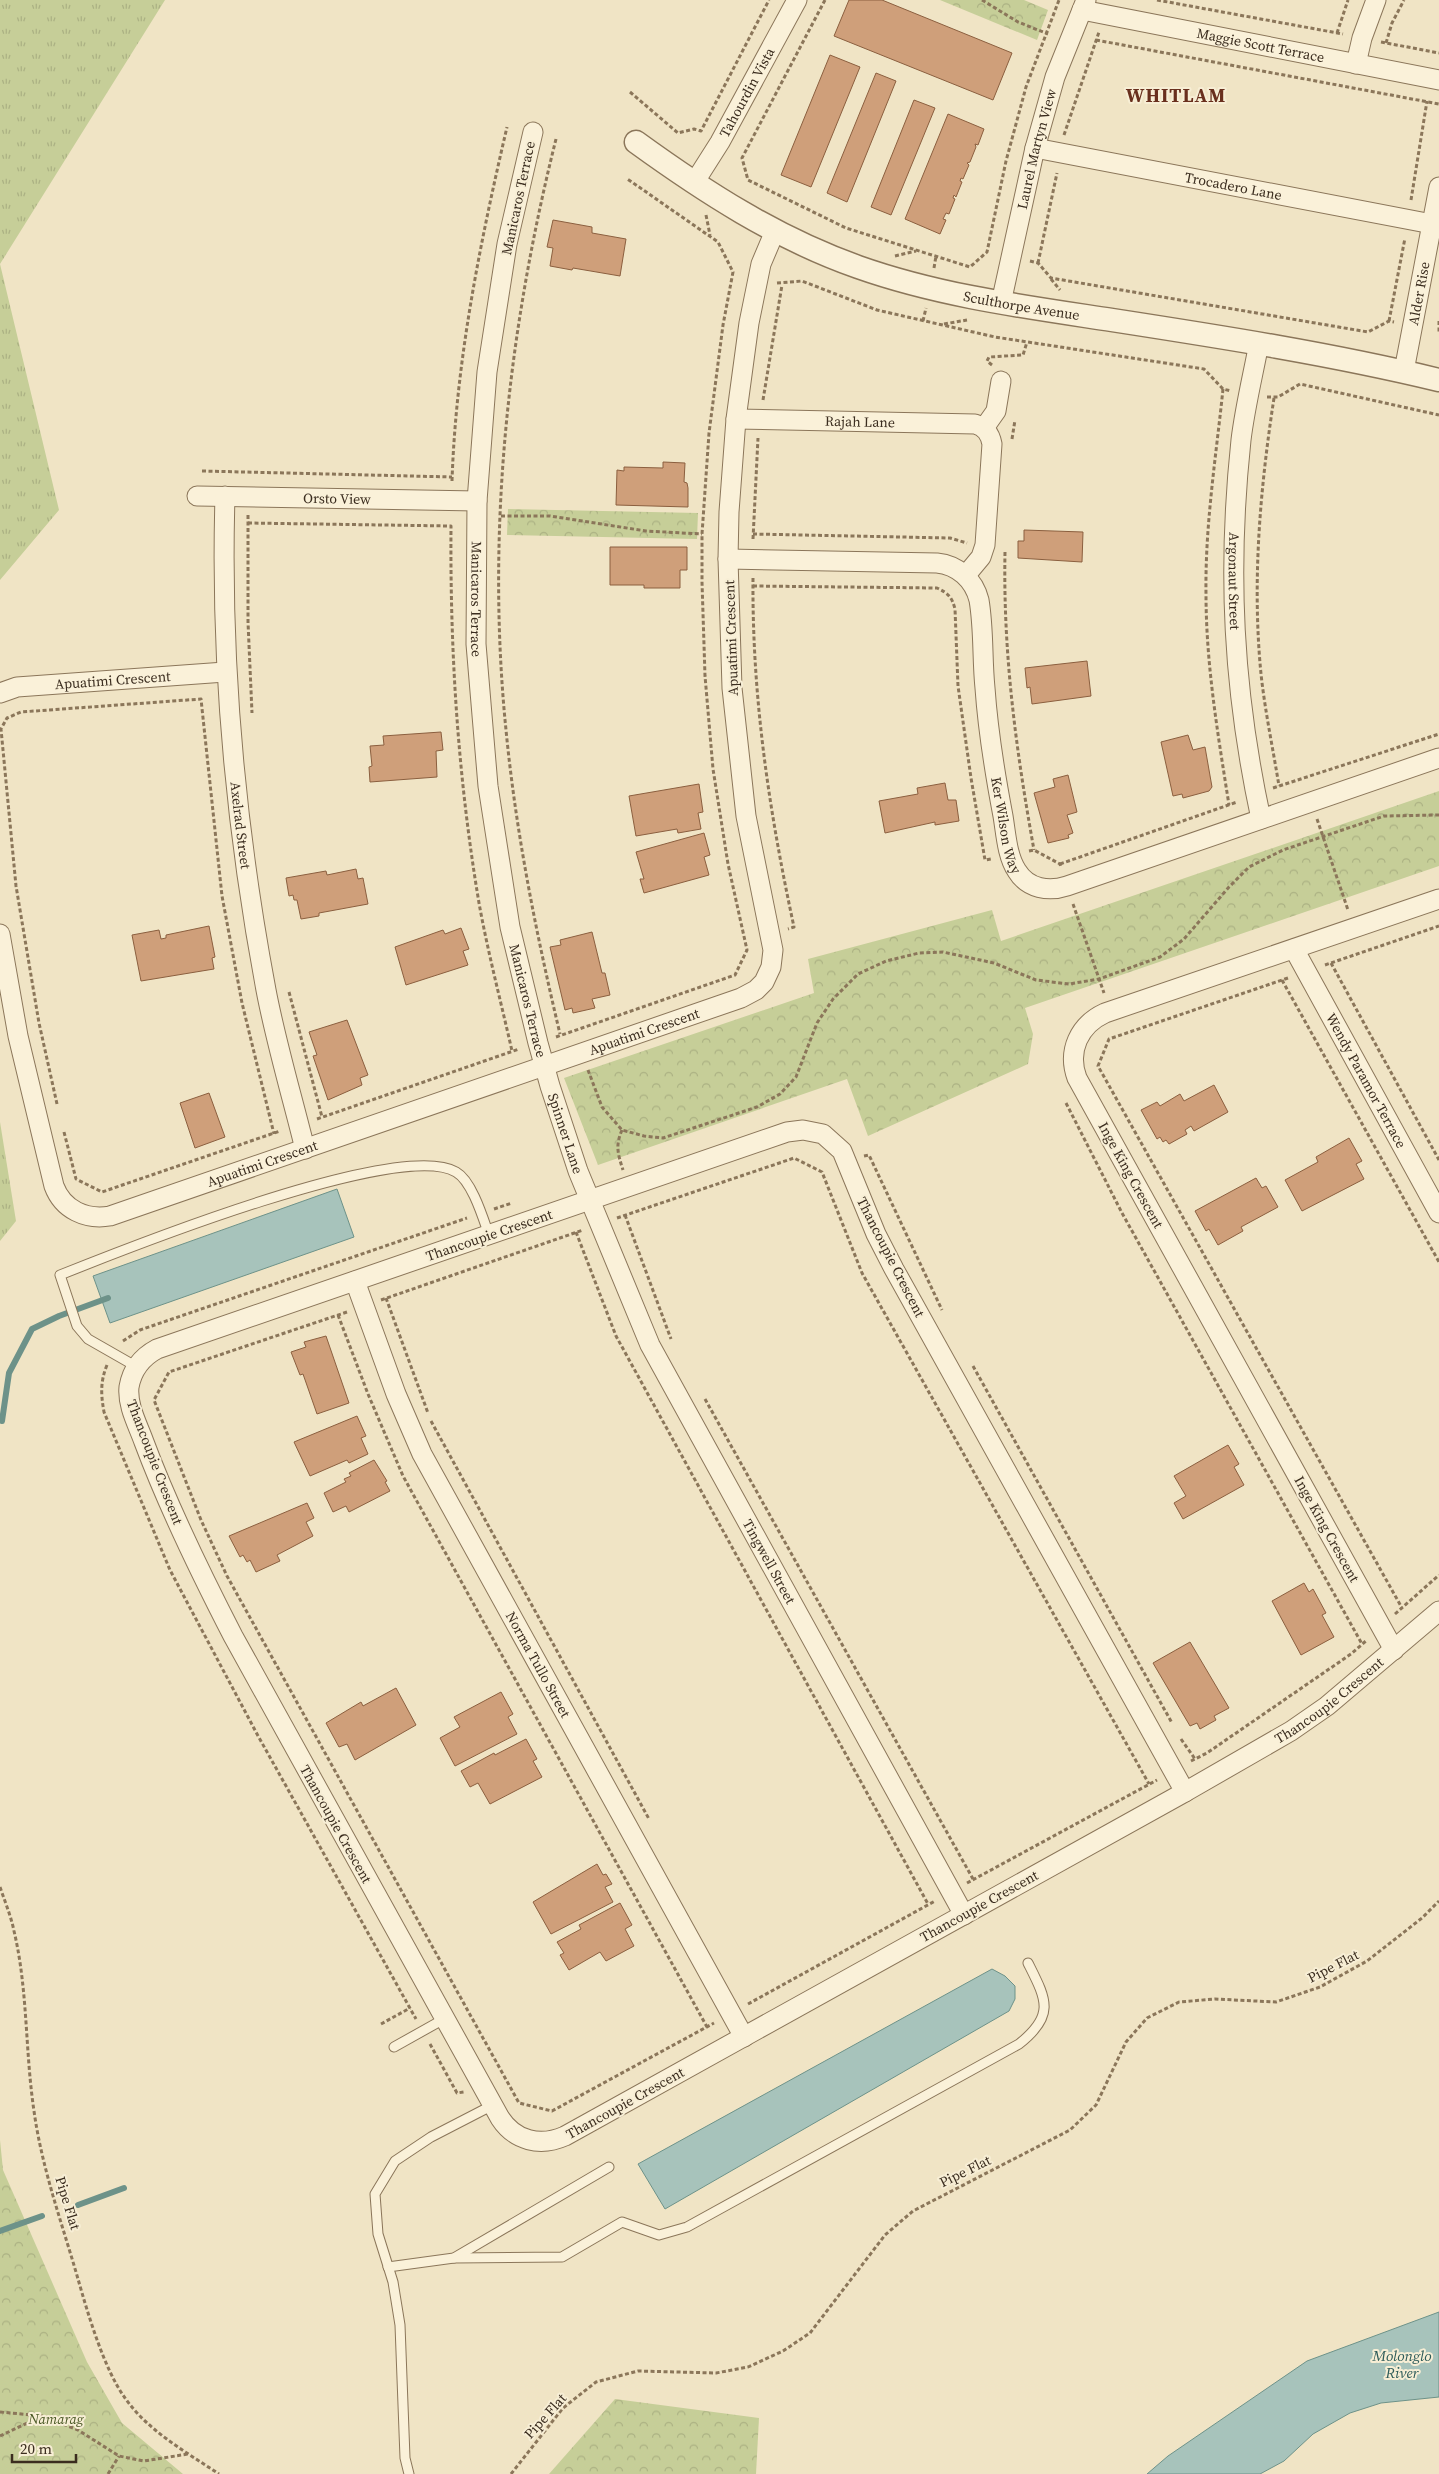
<svg xmlns="http://www.w3.org/2000/svg" width="1439" height="2474" viewBox="0 0 1439 2474" font-family="'Source Serif 4',serif">
<style>
.grass{fill:url(#grass-tufts)}
.park{fill:url(#park-crowns)}
.water{fill:#a7c3bb;stroke:#6d9289}
.lines{fill:none;stroke-linecap:round;stroke-linejoin:round}
.stream{stroke:#6d9289;stroke-width:6}
.building{fill:#cf9f7a;stroke:#8b5f3f}
.service-casing{stroke:#8b765a;stroke-width:11}
.minor-casing{stroke:#8b765a;stroke-width:21}
.tertiary-casing{stroke:#8b765a;stroke-width:25}
.path{stroke:#8b765a;stroke-width:3;stroke-dasharray:4 2.5;stroke-linecap:butt}
.service{stroke:#faf1d9;stroke-width:9}
.minor{stroke:#faf1d9;stroke-width:19}
.tertiary{stroke:#faf1d9;stroke-width:22}
.labels{text-anchor:middle;stroke-width:4;stroke-linejoin:round;paint-order:stroke}
.street-label{font-size:14px;fill:#3b2d1f;stroke:#f7eed5}
.park-label{font-size:14px;font-style:italic;fill:#4a5825;stroke:#f7eed5}
.water-label{font-size:15px;font-style:italic;fill:#2d5b59;stroke:#f7eed5}
.district-label{font-size:19px;font-weight:bold;letter-spacing:1px;fill:#692f1d;stroke:#f7eed5}
</style>
<defs>
<pattern id="grass-tufts" width="24" height="20" patternUnits="userSpaceOnUse" patternTransform="scale(1.25)"><rect width="24" height="20" fill="#c6ce98"/><path d="M3 7l-1-3M5 7V3M7 7l1-3M15 17l-1-3M17 17v-4M19 17l1-3" fill="none" stroke="#abb183"/></pattern>
<pattern id="park-crowns" width="20" height="18" patternUnits="userSpaceOnUse" patternTransform="scale(1.25)"><rect width="20" height="18" fill="#c6ce98"/><path d="M2 6a3 3 0 1 1 6 0M12 15a3 3 0 1 1 6 0" fill="none" stroke="#abb183"/></pattern>
</defs>
<rect width="100%" height="100%" fill="#f0e4c5"/>
<!-- grass -->
<g class="grass">
<path d="M0 0H165L0 264 59 510 0 580Z"/>
<path d="M0 1122 16 1221 0 1241Z"/>
</g>
<!-- park -->
<g class="park">
<path d="M940 0H1024L1048 10 1037 40Z"/>
<path d="M508 509 698 513 697 539 507 535Z"/>
<path d="M1439 791V866L1025 1008 1033 1034 1028 1064 868 1136 847 1079 598 1165 564 1078 814 993 808 959 992 910 1001 941Z"/>
<path d="M0 2140 3 2170 87 2362 122 2423 183 2474H0Z"/>
<path d="M615 2399 759 2418 756 2474H549Z"/>
</g>
<!-- water -->
<g class="water">
<path d="M337 1189 354 1237 110 1323 93 1276Z"/>
<path d="M992 1969 1005 1976 1015 1986V1999L1009 2011 665 2209 638 2164Z"/>
<path d="M1439 2312V2397L1381 2403 1350 2413 1313 2434 1284 2461 1260 2474H1147L1168 2456 1307 2361Z"/>
</g>
<g class="lines">
<!-- stream -->
<g class="stream">
<path d="M2 1421 9 1373 32 1329 59 1316 108 1298"/>
<path d="M78 2205 124 2188"/>
<path d="M0 2231 42 2216"/>
</g>
</g>
<!-- building -->
<g class="building">
<path d="M849 0H882L1012 53 993 100 834 36Z"/>
<path d="M830 55 860 67 811 187 781 175Z"/>
<path d="M876 73 896 81 847 202 827 193Z"/>
<path d="M914 100 935 108 891 215 871 207Z"/>
<path d="M948 114 984 129 978 145 975 144 976 147 970 162 967 163 969 165 963 179 961 178 960 181 962 182 956 197 954 195 953 198 955 199 949 214 946 213 943 219 946 220 940 234 905 219Z"/>
<path d="M553 220 592 227V233L626 239 620 276 573 268 572 270 550 266 553 248 547 247Z"/>
<path d="M663 462 685 463 684 482 687 483 688 488V507L616 505 617 470 624 471V467L663 468Z"/>
<path d="M1024 530 1083 532 1082 562 1018 558V541H1024Z"/>
<path d="M610 547H687V570H680V588H644V585H610Z"/>
<path d="M1087 661 1091 696 1032 704 1030 687 1027 688 1025 668Z"/>
<path d="M441 732 443 750 436 751 437 777 370 782 369 767 372 766 370 746 384 745 383 736Z"/>
<path d="M1188 735 1193 750 1205 747 1212 787 1209 791 1183 798 1182 794 1173 796 1161 742Z"/>
<path d="M1068 775 1077 812 1067 815 1073 833 1068 835 1069 838 1048 843 1034 793 1055 787 1053 779Z"/>
<path d="M945 783 948 800H956L959 821 935 825V822L885 833 879 801 918 794 917 788Z"/>
<path d="M699 784 703 812 698 813 701 829 678 833 677 829 636 836 629 796Z"/>
<path d="M704 833 710 855 704 857 709 875 644 893 640 879H644L636 852Z"/>
<path d="M356 869 358 879 363 878 368 904 319 913V916L301 919 297 900H294L293 895 289 896 286 878 326 871 327 875Z"/>
<path d="M209 926 215 957 212 958 214 969 141 981 132 935 159 930 161 939 166 938V935Z"/>
<path d="M461 928 469 949 463 951 468 965 406 985 395 947 443 930 445 934Z"/>
<path d="M592 932 602 973H605L610 995 592 999 595 1008 573 1013 572 1008 565 1010 550 947 561 945 560 940Z"/>
<path d="M347 1020 368 1075 360 1078 362 1085 328 1100 313 1056 317 1055 309 1032Z"/>
<path d="M1214 1085 1228 1112 1194 1131 1191 1126 1185 1130 1187 1134 1169 1144 1166 1140 1163 1142 1160 1137 1157 1139 1141 1110 1157 1102 1160 1106 1180 1094 1184 1101Z"/>
<path d="M209 1093 225 1137 195 1148 180 1103Z"/>
<path d="M1349 1138 1362 1161 1356 1164 1364 1179 1302 1211 1285 1180 1318 1162 1316 1157Z"/>
<path d="M1256 1178 1262 1188 1266 1186 1278 1207 1241 1227 1243 1231 1218 1245 1209 1229 1206 1231 1195 1211Z"/>
<path d="M326 1336 349 1403 317 1414 303 1374 300 1375 291 1352 306 1347 304 1342Z"/>
<path d="M357 1416 366 1436 361 1438 368 1454 349 1463 347 1460 310 1476 294 1442Z"/>
<path d="M1228 1445 1239 1464 1234 1467 1244 1485 1183 1519 1174 1503 1186 1496 1174 1476Z"/>
<path d="M374 1460 387 1481 385 1482 390 1491 349 1512 346 1506 333 1512 324 1493 346 1482 344 1479 351 1476 349 1473Z"/>
<path d="M307 1503 314 1518 306 1522 313 1536 277 1555 280 1561 256 1572 250 1560 247 1562 243 1555 240 1557 229 1536Z"/>
<path d="M1304 1583 1309 1592 1313 1589 1326 1613 1322 1615 1334 1637 1301 1655 1272 1601Z"/>
<path d="M1190 1642 1229 1708 1214 1716 1216 1720 1200 1729 1197 1723 1190 1726 1153 1663Z"/>
<path d="M396 1688 416 1725 355 1760 347 1744 339 1747 326 1723 361 1702 363 1706Z"/>
<path d="M501 1692 513 1714 508 1717 517 1734 455 1766 440 1738 460 1727 454 1717Z"/>
<path d="M526 1739 537 1759 533 1761 542 1777 490 1804 478 1783 470 1787 461 1771 494 1753 495 1755Z"/>
<path d="M597 1864 603 1875 606 1874 612 1884 605 1887 613 1902 551 1934 533 1902Z"/>
<path d="M620 1903 632 1925 625 1929 634 1946 606 1961 600 1952 569 1970 560 1955 564 1953 557 1942 581 1929 579 1925Z"/>
</g>
<g class="lines">
<defs>
<g id="service">
<path d="M137 1367 88 1339 77 1326 60 1275C125 1249 400 1139 456 1172 472 1181 483 1218 489 1235"/>
<path d="M394 2047 444 2019"/>
<path d="M454 2258 562 2257 622 2222 659 2235 687 2227 1019 2044C1056 2015 1046 1999 1028 1963"/>
<path d="M388 2267 454 2258 609 2167"/>
<path d="M409 2474 405 2458 400 2325 393 2282 378 2234 375 2194 395 2161 431 2137 493 2105"/>
</g>
<g id="minor">
<path id="s1" d="M1082 10 1439 80"/>
<path d="M1356 64 1362 38 1376 0"/>
<path id="s2" d="M533 132 507 244 487 372 477 501 476 644 488 786 510 927 538 1043 550 1086 578 1171 650 1345 964 1915"/>
<path id="s3" d="M1035 148 1432 224"/>
<path id="s4" d="M694 183 720 142 797 0"/>
<path id="s5" d="M1001 303 1035 148 1055 77 1086 0"/>
<path id="s6" d="M1259 343C1253 375 1245 407 1241 440 1227 572 1233 689 1261 819"/>
<path id="s7" d="M1404 371 1439 187"/>
<path id="s8" d="M736 419 975 424C985 427 990 433 992 444L985 545 981 557 966 575"/>
<path d="M984 428 996 411 1001 381"/>
<path id="s9" d="M197 496 477 501"/>
<path id="s10" d="M225 496C220 664 235 825 266 990 276 1043 292 1096 305 1149"/>
<path id="s11" d="M728 559 937 563C958 565 974 580 979 600 984 629 982 659 985 688 988 731 995 774 1003 816 1006 834 1007 856 1017 871 1028 889 1049 892 1067 886L1439 758"/>
<path id="s12" d="M0 693 17 687 225 672"/>
<path id="s13" d="M0 934 18 1036 54 1186C63 1210 86 1220 110 1216L741 998 756 990 764 982 771 967 773 950 746 816 732 688 728 559 729 512 736 419 749 323 761 264 775 231"/>
<path id="s14" d="M1294 949 1439 1213"/>
<path d="M803 1130 823 1134 842 1151 876 1234 894 1269 1185 1792 565 2136C540 2147 515 2141 500 2118L233 1636C200 1572 169 1509 144 1442 138 1425 127 1406 129 1387 132 1370 142 1357 157 1349L787 1132Z"/>
<path id="s15" d="M355 1281 396 1394 422 1454 744 2037"/>
<path d="M1394 1650 1077 1078C1067 1051 1079 1025 1105 1013L1439 899"/>
<path id="s16" d="M1185 1792 1291 1731 1327 1706 1439 1611"/>
</g>
<g id="tertiary">
<path id="s17" d="M636 142C705 192 776 238 858 267 940 296 1026 307 1112 320 1222 337 1331 354 1439 380"/>
</g>
</defs>
<!-- service casing -->
<use href="#service" class="service-casing"/>
<!-- minor casing -->
<use href="#minor" class="minor-casing"/>
<!-- tertiary casing -->
<use href="#tertiary" class="tertiary-casing"/>
<!-- path -->
<g class="path">
<path d="M825 0 742 158 748 180 846 228 970 267 987 252 1006 161 1026 87 1059 0"/>
<path d="M982 0 1018 22 1048 34"/>
<path d="M1157 0 1343 34"/>
<path d="M1337 33 1348 0"/>
<path d="M1096 40 1439 104"/>
<path d="M1381 42 1439 53"/>
<path d="M1386 43 1392 23 1404 0"/>
<path d="M630 92 678 133 694 129 701 131 769 0"/>
<path d="M1064 135 1099 32"/>
<path d="M556 139C508 331 486 532 506 730 516 833 536 933 560 1034"/>
<path d="M1411 200 1427 101"/>
<path d="M706 215 710 235"/>
<path d="M895 256 916 251"/>
<path d="M1030 261 1038 263 1051 278 1368 332 1389 321 1394 322"/>
<path d="M1038 263 1057 173"/>
<path d="M934 268 936 256"/>
<path d="M1051 279 1060 290"/>
<path d="M777 283 802 281 877 310 995 337 1204 369 1223 389 1231 391"/>
<path d="M923 321 926 308"/>
<path d="M1389 321 1405 238"/>
<path d="M1439 321V332"/>
<path d="M944 324 967 320"/>
<path d="M992 365 987 361 989 357 1023 355 1027 342"/>
<path d="M1223 389C1216 457 1205 525 1206 594 1206 665 1218 735 1229 805"/>
<path d="M1267 397H1278L1300 384 1439 415"/>
<path d="M1274 398C1260 489 1252 582 1261 674 1265 711 1273 749 1279 786"/>
<path d="M763 400 782 285"/>
<path d="M1012 439 1015 420"/>
<path d="M202 471 452 477"/>
<path d="M452 481C456 361 480 243 507 127"/>
<path d="M248 515V622L252 713"/>
<path d="M501 516H550L646 531 702 534"/>
<path d="M248 523 451 526C450 653 458 778 479 903 488 953 501 1002 512 1051"/>
<path d="M753 534 950 538 967 543"/>
<path d="M753 539 758 438"/>
<path d="M1005 552C1003 654 1016 750 1034 850"/>
<path d="M753 578C752 697 769 811 794 927L788 929"/>
<path d="M753 586 937 588C948 593 952 597 955 609L958 686 971 778 985 860 991 859"/>
<path d="M1273 788 1439 734"/>
<path d="M1317 819 1348 910"/>
<path d="M1029 851 1034 850 1060 864 1061 868"/>
<path d="M1060 864 1237 802"/>
<path d="M1073 904 1104 993"/>
<path d="M1331 963 1439 1160"/>
<path d="M1325 965 1439 926"/>
<path d="M1288 978 1109 1039 1098 1066 1402 1608"/>
<path d="M1282 980 1439 1262"/>
<path d="M289 992 322 1117"/>
<path d="M556 1037 735 975 747 950 728 864 713 769 705 676 702 582V534L709 433 723 325 733 272 718 242 626 178"/>
<path d="M588 1070 602 1107 622 1130 644 1136 663 1138 757 1107 780 1094 796 1077 817 1023 833 999 858 974 886 961 919 953 943 952 994 963 1036 980 1069 984 1099 979 1160 957 1184 939 1229 887 1249 867 1283 850 1384 816 1439 815"/>
<path d="M1066 1103 1122 1213 1362 1644"/>
<path d="M57 1104 39 1023 16 886 1 729 7 718 21 712 201 699 222 896 242 1003 274 1134"/>
<path d="M317 1119 519 1049"/>
<path d="M622 1130C615 1146 618 1154 623 1170"/>
<path d="M64 1132 76 1179 102 1192 280 1131"/>
<path d="M864 1156 869 1155 942 1310"/>
<path d="M494 1209 512 1203"/>
<path d="M625 1215 671 1339"/>
<path d="M617 1218 794 1158 822 1172 862 1273 1149 1784"/>
<path d="M576 1232 616 1336 928 1904"/>
<path d="M386 1298 428 1413"/>
<path d="M381 1300 583 1230"/>
<path d="M347 1312 169 1372 154 1400 201 1520 227 1576 519 2103 552 2111 714 2023"/>
<path d="M338 1315 368 1394 403 1476 707 2027"/>
<path d="M123 1341 140 1330 467 1218"/>
<path d="M107 1365C100 1382 101 1395 104 1412L170 1570 257 1734 416 2019"/>
<path d="M973 1366 1172 1723"/>
<path d="M705 1399 973 1879"/>
<path d="M431 1421 649 1819"/>
<path d="M1395 1614 1439 1575"/>
<path d="M1181 1739 1195 1759"/>
<path d="M1191 1761 1207 1753 1351 1654 1367 1640"/>
<path d="M967 1883 1157 1780"/>
<path d="M0 1887C5 1902 11 1916 14 1931 28 1990 25 2051 34 2111 42 2169 62 2223 78 2279 88 2314 104 2369 125 2398 148 2431 186 2452 219 2474"/>
<path d="M748 2004 935 1901"/>
<path d="M381 2024 410 2008"/>
<path d="M430 2044 457 2093 464 2092"/>
<path d="M0 2412 43 2416 78 2430 119 2456 144 2461 188 2454"/>
<path d="M0 2436 42 2416"/>
<path d="M108 2474 119 2456"/>
<path d="M511 2474 563 2408 596 2382 638 2371 716 2373 748 2367 783 2351 810 2333 885 2235 913 2211 1070 2130 1096 2105 1126 2042 1147 2018 1179 2002 1215 1999 1276 2002 1320 1987 1367 1961 1422 1918 1439 1901"/>
</g>
<!-- service -->
<use href="#service" class="service"/>
<!-- minor -->
<use href="#minor" class="minor"/>
<!-- tertiary -->
<use href="#tertiary" class="tertiary"/>
</g>
<g class="labels">
<!-- street labels -->
<g class="street-label">
<text dy="5" stroke="none"><textPath href="#s1" startOffset="182">Maggie Scott Terrace</textPath></text>
<text dy="5" stroke="none"><textPath href="#s4" startOffset="105">Tahourdin Vista</textPath></text>
<text dy="5" stroke="none"><textPath href="#s5" startOffset="158">Laurel Martyn View</textPath></text>
<text dy="5" stroke="none"><textPath href="#s3" startOffset="202">Trocadero Lane</textPath></text>
<text transform="translate(518 198) rotate(-78)" y="5">Manicaros Terrace</text>
<text dy="5" stroke="none"><textPath href="#s7" startOffset="79">Alder Rise</textPath></text>
<text dy="5" stroke="none"><textPath href="#s17" startOffset="424">Sculthorpe Avenue</textPath></text>
<text dy="5" stroke="none"><textPath href="#s8" startOffset="124">Rajah Lane</textPath></text>
<text dy="5" stroke="none"><textPath href="#s9" startOffset="140">Orsto View</textPath></text>
<text dy="5" stroke="none"><textPath href="#s6" startOffset="240">Argonaut Street</textPath></text>
<text dy="5" stroke="none"><textPath href="#s2" startOffset="472">Manicaros Terrace</textPath></text>
<text transform="translate(731 638) rotate(-92)" y="5">Apuatimi Crescent</text>
<text dy="5" stroke="none"><textPath href="#s12" startOffset="114">Apuatimi Crescent</textPath></text>
<text dy="5" stroke="none"><textPath href="#s10" startOffset="330">Axelrad Street</textPath></text>
<text dy="5" stroke="none"><textPath href="#s11" startOffset="496">Ker Wilson Way</textPath></text>
<text dy="5" stroke="none"><textPath href="#s2" startOffset="878">Manicaros Terrace</textPath></text>
<text dy="5" stroke="none"><textPath href="#s13" startOffset="892">Apuatimi Crescent</textPath></text>
<text dy="5" stroke="none"><textPath href="#s14" startOffset="150">Wendy Paramor Terrace</textPath></text>
<text dy="5" stroke="none"><textPath href="#s2" startOffset="1016">Spinner Lane</textPath></text>
<text dy="5" stroke="none"><textPath href="#s13" startOffset="488">Apuatimi Crescent</textPath></text>
<text transform="translate(1131 1175) rotate(61)" y="5">Inge King Crescent</text>
<text transform="translate(489 1235) rotate(-19)" y="5">Thancoupie Crescent</text>
<text transform="translate(891 1257) rotate(63)" y="5">Thancoupie Crescent</text>
<text transform="translate(155 1462) rotate(69)" y="5">Thancoupie Crescent</text>
<text transform="translate(1327 1529) rotate(61)" y="5">Inge King Crescent</text>
<text dy="5" stroke="none"><textPath href="#s2" startOffset="1491">Tingwell Street</textPath></text>
<text dy="5" stroke="none"><textPath href="#s15" startOffset="426">Norma Tullo Street</textPath></text>
<text dy="5" stroke="none"><textPath href="#s16" startOffset="171">Thancoupie Crescent</textPath></text>
<text transform="translate(336 1824) rotate(61)" y="5">Thancoupie Crescent</text>
<text transform="translate(979 1906) rotate(-29)" y="5">Thancoupie Crescent</text>
<text transform="translate(1333 1966) rotate(-27)" y="5">Pipe Flat</text>
<text transform="translate(625 2103) rotate(-29)" y="5">Thancoupie Crescent</text>
<text transform="translate(965 2171) rotate(-26)" y="5">Pipe Flat</text>
<text transform="translate(68 2203) rotate(73)" y="5">Pipe Flat</text>
<text transform="translate(545 2416) rotate(-48)" y="5">Pipe Flat</text>
</g>
<!-- park labels -->
<g class="park-label">
<text x="56" y="2424">Namarag</text>
</g>
<!-- water labels -->
<g class="water-label">
<text x="1402" y="2361">Molonglo<tspan x="1402" dy="17">River</tspan></text>
</g>
<!-- district labels -->
<g class="district-label">
<text x="1176" y="102">WHITLAM</text>
</g>
</g>
<!-- scale -->
<path d="M12 2454v8h64v-8" fill="none" stroke="#3b2d1f" stroke-width="2.5"/>
<text x="20" y="2454" font-size="15" fill="#3b2d1f" stroke="#f7eed5" stroke-width="4" paint-order="stroke">20 m</text>
</svg>
